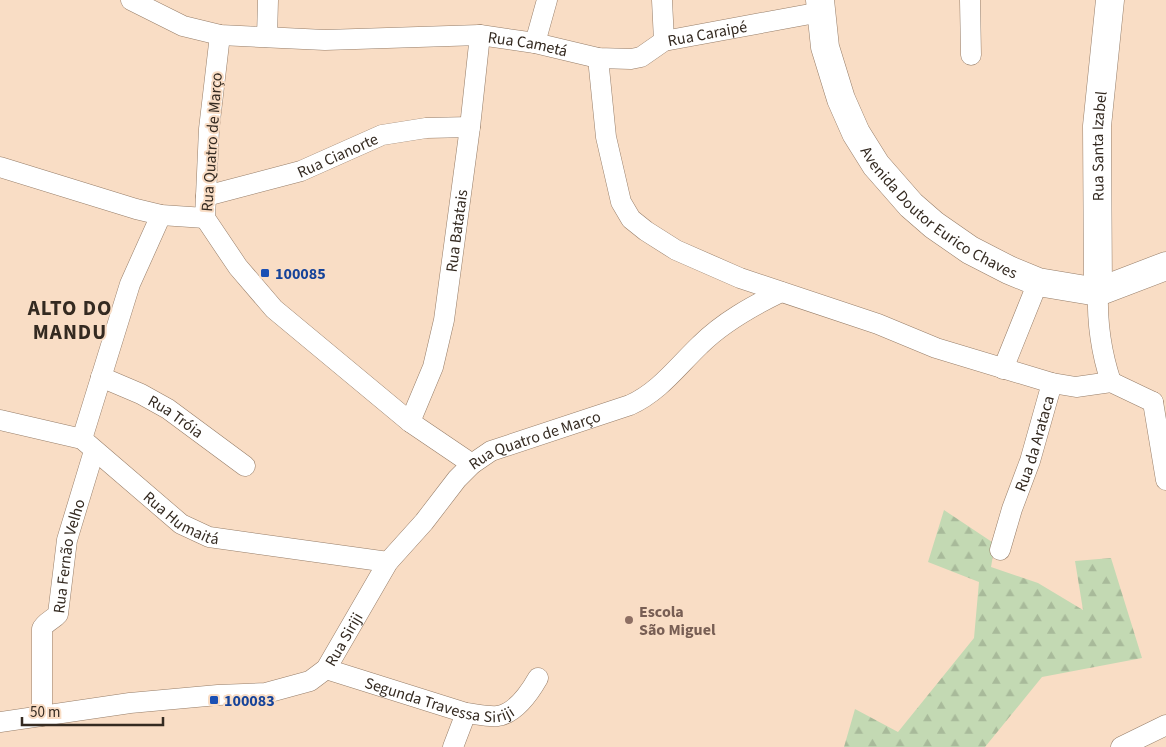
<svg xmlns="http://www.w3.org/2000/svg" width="1166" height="747" viewBox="0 0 1166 747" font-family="'Source Sans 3',sans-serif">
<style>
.forest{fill:url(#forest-firs)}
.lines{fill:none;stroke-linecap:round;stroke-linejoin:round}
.street-casing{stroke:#967d68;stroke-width:21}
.secondary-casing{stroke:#967d68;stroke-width:29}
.street{stroke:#fff;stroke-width:20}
.secondary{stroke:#fff;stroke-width:28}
.transit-dot{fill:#1a4fb4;stroke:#f9ddc5;stroke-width:2}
.education-dot{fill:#8d6e63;stroke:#f9ddc5;stroke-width:2}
.labels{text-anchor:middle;stroke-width:4;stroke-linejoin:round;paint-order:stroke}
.street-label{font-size:16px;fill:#342a21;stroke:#f9ddc5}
.transit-label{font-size:16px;font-weight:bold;fill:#164399;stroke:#f9ddc5;text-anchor:start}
.education-label{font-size:16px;font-weight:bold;fill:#785e54;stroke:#f9ddc5;text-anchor:start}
.district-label{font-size:21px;font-weight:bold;letter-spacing:1px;fill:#342a21;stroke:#f9ddc5}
</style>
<defs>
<pattern id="forest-firs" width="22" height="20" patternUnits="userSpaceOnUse" patternTransform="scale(1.25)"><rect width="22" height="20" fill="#c3d9b3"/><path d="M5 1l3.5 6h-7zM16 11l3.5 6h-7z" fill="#a8ba9a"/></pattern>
</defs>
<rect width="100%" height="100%" fill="#f9ddc5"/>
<!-- forest -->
<path class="forest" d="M944 510 995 544 991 567 1038 583 1083 610 1075 561 1111 558 1142 658 1042 677 985 747H844L855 709 898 732 974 638 979 582 928 562Z"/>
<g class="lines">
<defs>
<g id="street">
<path id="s1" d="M131 0 183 26 220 35 325 40 480 35 535 43 598 58 631 59 641 57 664 41 821 12"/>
<path d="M662 0 664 41"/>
<path d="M970 0 971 55"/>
<path d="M220 35 209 129 205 218 238 267 274 309 410 422 472 464"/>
<path d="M267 37 268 0"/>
<path d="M535 43 547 0"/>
<path d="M598 58 606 137 621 202 631 219 646 231 676 250 740 278 878 324 936 348 1052 383 1076 387 1111 382 1153 402"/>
<path d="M0 167 136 209 161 215 205 218"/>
<path id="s2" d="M206 196 301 171 382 135 426 128 470 127"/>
<path d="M1098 292C1097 323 1101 352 1111 382"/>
<path d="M1003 369 1038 282"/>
<path id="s3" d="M101 377 141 394 168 409 245 466"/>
<path d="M1153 402 1166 480"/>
<path id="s4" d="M0 420 82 439 181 524 209 537 388 562"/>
<path id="s5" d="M410 422 433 367 444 320 470 127 480 35"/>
<path d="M82 439 130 284 161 215"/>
<path id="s6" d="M1000 550 1012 509 1030 461 1052 383"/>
<path id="s7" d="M326 669 466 713C476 714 487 717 498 716 516 713 530 692 538 678"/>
<path id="s8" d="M42 716V629C45 622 53 620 58 614L67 540 94 451"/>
<path id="s9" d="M0 722 130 703 218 695 266 693 310 681 326 669 388 562 424 522 457 479 472 464 491 451 630 405C659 392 677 367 700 345 723 322 752 306 781 292"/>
<path d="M453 747 466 713"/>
<path d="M1121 747 1166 725"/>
</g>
<g id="secondary">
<path id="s10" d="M820 0 825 47 841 99 856 133 876 165 911 205 934 225 970 250 1009 270 1038 282 1098 292 1166 266"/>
<path id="s11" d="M1098 292 1097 126 1110 0"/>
</g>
</defs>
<!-- street casing -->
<use href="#street" class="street-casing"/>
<!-- secondary casing -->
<use href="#secondary" class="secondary-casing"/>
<!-- street -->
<use href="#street" class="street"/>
<!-- secondary -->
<use href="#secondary" class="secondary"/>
</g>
<!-- markers -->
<g class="transit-dot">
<rect x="260" y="268" width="10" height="10" rx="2.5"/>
<rect x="209" y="695" width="10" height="10" rx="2.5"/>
</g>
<circle class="education-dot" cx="629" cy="620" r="5"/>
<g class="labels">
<!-- street labels -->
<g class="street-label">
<text dy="6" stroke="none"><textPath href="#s1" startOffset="592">Rua Caraipé</textPath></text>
<text dy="6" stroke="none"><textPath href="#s1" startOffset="405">Rua Cametá</textPath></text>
<text transform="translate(211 142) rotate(-86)" y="6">Rua Quatro de Março</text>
<text dy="6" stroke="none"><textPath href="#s11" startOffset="146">Rua Santa Izabel</textPath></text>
<text dy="6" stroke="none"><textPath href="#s2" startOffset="138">Rua Cianorte</textPath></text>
<text dy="6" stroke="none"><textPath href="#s10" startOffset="256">Avenida Doutor Eurico Chaves</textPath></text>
<text dy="6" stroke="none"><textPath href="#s5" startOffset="198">Rua Batatais</textPath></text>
<text dy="6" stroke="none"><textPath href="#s3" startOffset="85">Rua Tróia</textPath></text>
<text dy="6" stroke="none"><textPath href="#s9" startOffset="654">Rua Quatro de Março</textPath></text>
<text dy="6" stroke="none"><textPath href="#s6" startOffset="112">Rua da Arataca</textPath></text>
<text dy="6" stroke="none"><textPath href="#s4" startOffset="212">Rua Humaitá</textPath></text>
<text dy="6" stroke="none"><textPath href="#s8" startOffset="168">Rua Fernão Velho</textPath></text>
<text dy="6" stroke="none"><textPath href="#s9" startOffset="368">Rua Siriji</textPath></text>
<text dy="6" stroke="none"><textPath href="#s7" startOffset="118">Segunda Travessa Siriji</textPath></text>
</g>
<!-- transit labels -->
<g class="transit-label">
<text x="275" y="279">100085</text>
<text x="224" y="706">100083</text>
</g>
<!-- education labels -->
<g class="education-label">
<text x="639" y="617">Escola<tspan x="639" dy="18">São Miguel</tspan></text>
</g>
<!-- district labels -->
<g class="district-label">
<text x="70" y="315">ALTO DO<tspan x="70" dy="24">MANDU</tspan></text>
</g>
</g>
<!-- scale -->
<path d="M22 717v8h141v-8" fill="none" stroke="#342a21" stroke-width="2.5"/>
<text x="30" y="717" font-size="15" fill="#342a21" stroke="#f9ddc5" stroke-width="4" paint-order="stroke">50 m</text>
</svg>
